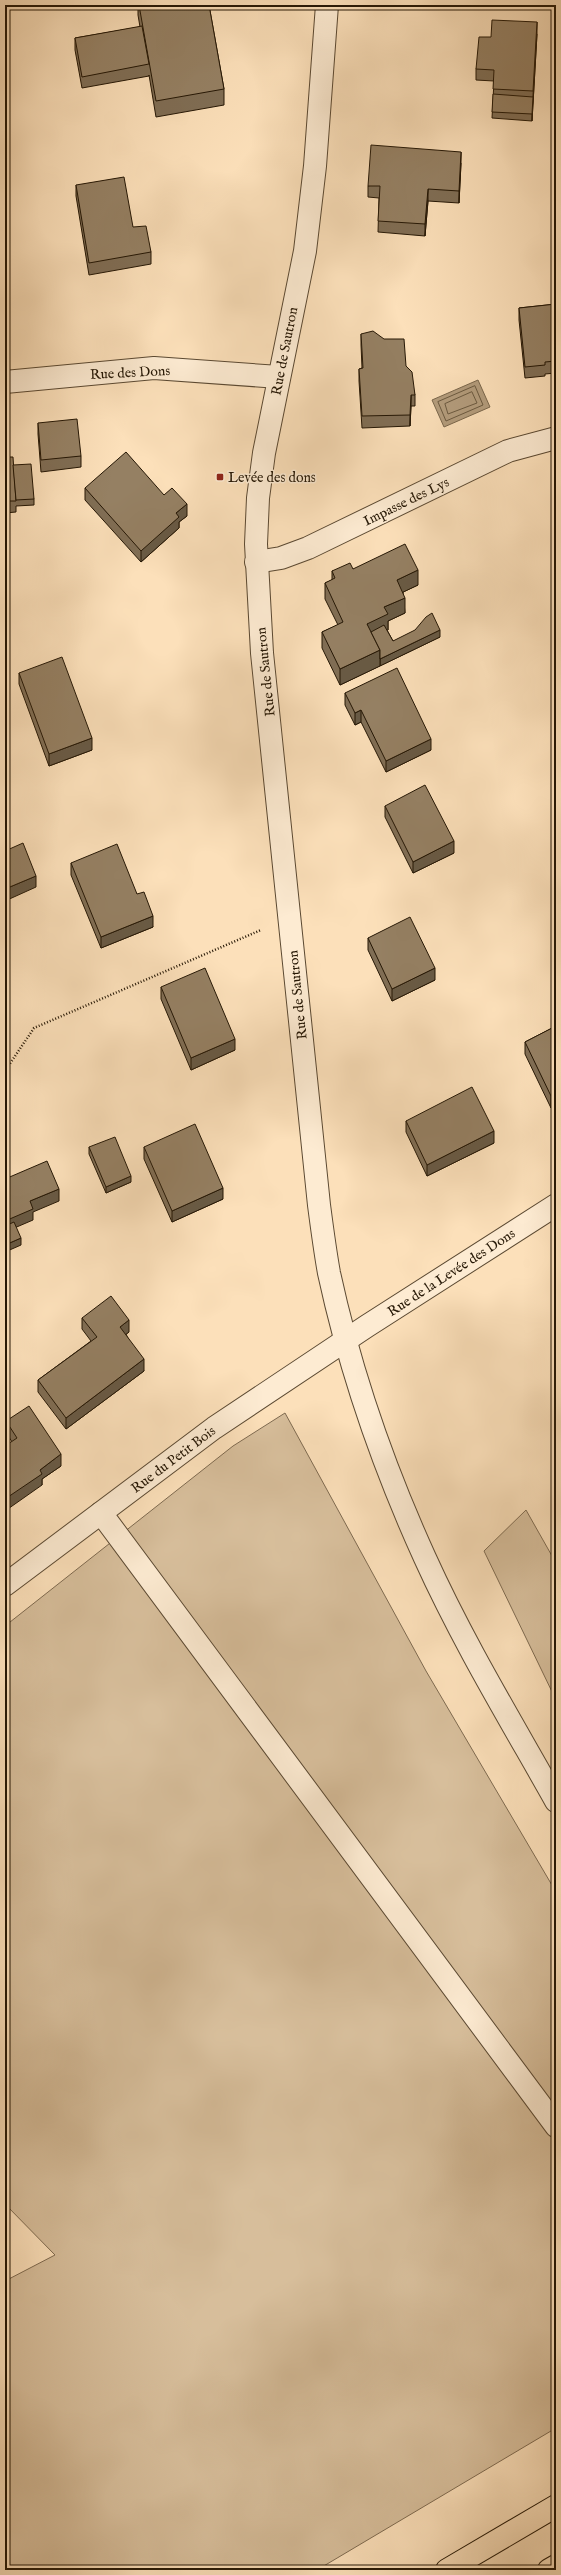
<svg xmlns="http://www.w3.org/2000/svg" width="561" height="2575" viewBox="0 0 561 2575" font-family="'IM FELL English',serif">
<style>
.green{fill:#d7be9b;stroke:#7e6a50}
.water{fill:#b39c7c;stroke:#7a674c}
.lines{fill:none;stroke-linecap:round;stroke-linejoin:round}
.shore{stroke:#6c5a40;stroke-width:1}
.minor-casing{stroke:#5b4932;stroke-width:24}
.highway-casing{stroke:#251705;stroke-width:24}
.path{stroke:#251705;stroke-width:2.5;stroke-dasharray:1 2;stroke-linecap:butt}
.minor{stroke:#fdebd2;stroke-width:22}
.highway{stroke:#fce0ba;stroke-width:22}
.wall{fill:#806e55;stroke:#251705}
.shaded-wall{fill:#685a45;stroke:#251705}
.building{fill:#958063;stroke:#251705}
.poi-dot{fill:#8f2418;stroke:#fdebd2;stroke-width:1.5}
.labels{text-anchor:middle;stroke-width:3;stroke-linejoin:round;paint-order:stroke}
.street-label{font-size:14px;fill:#251705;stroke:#fdebd2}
.poi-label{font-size:14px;fill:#251705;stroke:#fdebd2;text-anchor:start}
</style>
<rect width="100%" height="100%" fill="#fce0ba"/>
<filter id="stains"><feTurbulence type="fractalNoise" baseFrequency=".005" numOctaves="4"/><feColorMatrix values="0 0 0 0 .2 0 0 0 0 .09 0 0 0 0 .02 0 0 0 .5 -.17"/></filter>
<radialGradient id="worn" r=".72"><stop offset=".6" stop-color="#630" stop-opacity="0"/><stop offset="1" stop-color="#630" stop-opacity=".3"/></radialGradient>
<!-- green -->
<g class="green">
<path d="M285 1413 426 1671 556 1892V2428L317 2570H5V2281L55 2255 5 2204V1626L233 1446Z"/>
<path d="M526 1510 556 1563V1700L484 1551Z"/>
</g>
<!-- water -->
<path class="water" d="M478 380 490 407 444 427 432 400Z"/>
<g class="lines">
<!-- shore -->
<g class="shore">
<path d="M475 386 483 405 446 421 438 402Z"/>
<path d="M472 392 477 403 448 414 445 404Z"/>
</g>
<defs>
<g id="minor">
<path d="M327 5 315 166 305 251 264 453 258 498 256 544 262 653 319 1205C322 1228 325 1251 329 1273 350 1370 384 1468 425 1558 463 1642 511 1721 556 1801"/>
<path d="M5 382 154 368 279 377"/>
<path d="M256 562 281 558 308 548 508 451 556 438"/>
<path d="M101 1513 556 2126"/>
<path d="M5 1585 214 1428 367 1326 556 1205"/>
</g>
<g id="highway">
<path d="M447 2570 556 2506"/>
<path d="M549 2570 556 2566"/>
</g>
</defs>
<!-- minor casing -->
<use href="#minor" class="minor-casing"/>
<!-- highway casing -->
<use href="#highway" class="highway-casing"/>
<!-- path -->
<path class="path" d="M5 1071 34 1028 261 930"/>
<!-- minor -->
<use href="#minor" class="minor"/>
<!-- highway -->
<use href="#highway" class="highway"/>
</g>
<!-- wall -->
<g class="wall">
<path d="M138 5H209L224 89V105L156 117 149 75V76L82 88 75 50V38L140 27 138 15Z"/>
<path d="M537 34 532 121 492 118 494 81 476 80V69L491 37Z"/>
<path d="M461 163 459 203 428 201 425 236 378 232 379 198 368 197V186Z"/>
<path d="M76 185 133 227 151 252V264L89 275 76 196Z"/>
<path d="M556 304V373L545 374V376L525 378 519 320V308Z"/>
<path d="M361 334 406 366 415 395V406H411L410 426 362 428 359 381V369L362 368 361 345Z"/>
<path d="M38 423 81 456V467L41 472 38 434Z"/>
<path d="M5 457 13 465 34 499V505L16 506V512L5 513Z"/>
<path d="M85 488 164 495 187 516 179 522V528L141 562 85 500Z"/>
<path d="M353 569 418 585 403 592 405 613 388 621V630H387L393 641 440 637 340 685 322 648V632L338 625 325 599V583L332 580V571Z"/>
<path d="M19 673 92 750 49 766 19 684Z"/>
<path d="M345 693 431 750 386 772 361 722 355 725 345 705Z"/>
<path d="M385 806 454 853 413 873 385 817Z"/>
<path d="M71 863 137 894 153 927 101 948 71 875Z"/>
<path d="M368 938 435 980 392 1001 368 950Z"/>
<path d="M161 987 235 1050 191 1070 161 999Z"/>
<path d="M556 1026 551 1108 525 1054V1042Z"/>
<path d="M406 1121 494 1143 427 1176 406 1132Z"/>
<path d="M89 1147 131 1182 106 1193 89 1154Z"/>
<path d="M144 1147 223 1199 172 1222 144 1159Z"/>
<path d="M82 1318 129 1332 126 1334 144 1371 66 1429 38 1392V1380L91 1341 82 1329Z"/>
<path d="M6 1421 61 1466 42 1479V1485L6 1433Z"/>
</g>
<!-- shaded-wall -->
<g class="shaded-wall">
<path d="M537 22V34L532 121V114Z"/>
<path d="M461 152V163L459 203V191Z"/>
<path d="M428 189V201L425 236V224Z"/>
<path d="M411 395V406L410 426V415Z"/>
<path d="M187 504V516L179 522V528L141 562V551L176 513Z"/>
<path d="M418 570V585L397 595V580Z"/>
<path d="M405 598V613L388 621V630L370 638 367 624 384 607Z"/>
<path d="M440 630V637L380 666V659Z"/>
<path d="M380 650V666L340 685V669Z"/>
<path d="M361 710V722L355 725V713Z"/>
<path d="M92 738V750L49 766V754Z"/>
<path d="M431 739V750L386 772V761Z"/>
<path d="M454 841V853L413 873V862Z"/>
<path d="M36 876V887L5 901V889Z"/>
<path d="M153 916V927L101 948V937Z"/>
<path d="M435 968V980L392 1001V989Z"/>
<path d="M235 1039V1050L191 1070V1058Z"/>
<path d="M556 1094V1106L551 1108V1096Z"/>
<path d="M494 1131V1143L427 1176V1165Z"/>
<path d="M131 1176V1182L106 1193V1187Z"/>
<path d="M223 1188V1199L172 1222V1211Z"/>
<path d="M59 1189V1201L33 1212V1220L5 1232V1221L30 1201Z"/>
<path d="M21 1238V1245L5 1252V1245Z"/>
<path d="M129 1320V1332L120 1339V1327Z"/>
<path d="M144 1359V1371L66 1429V1418Z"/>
<path d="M61 1454V1466L42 1479V1485L5 1511V1499L40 1470Z"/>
</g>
<!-- building -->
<g class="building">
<path d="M139 5H209L224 89 156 101Z"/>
<path d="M492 20 537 22 533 91 493 89 494 70 476 69 479 37H491Z"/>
<path d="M142 26 149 64 82 77 75 38Z"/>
<path d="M493 94 533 97 532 114 492 112Z"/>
<path d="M371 145 461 152 459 191 428 189 425 224 378 221 380 186H368Z"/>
<path d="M124 177 133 227 146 226 151 252 89 263 76 185Z"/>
<path d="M556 304V361L545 362V365L525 367 519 308Z"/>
<path d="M373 331 384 339H404L406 366 412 372 415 395H411L410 415 362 416 359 369 363 368 361 334Z"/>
<path d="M77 419 81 456 41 460 38 423Z"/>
<path d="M126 452 164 495 172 488 187 504 176 513 179 517 141 551 85 488Z"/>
<path d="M5 457H13L16 501H5Z"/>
<path d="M31 464 34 499 16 500 13 465Z"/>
<path d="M405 544 418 570 397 580 405 598 384 607 388 614 367 624 380 650 340 669 322 632 343 622 325 583 335 578 332 571 350 563 353 569Z"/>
<path d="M432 613 440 630 380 659V650L371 632 384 625 393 641 415 630 426 617Z"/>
<path d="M62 657 92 738 49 754 19 673Z"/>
<path d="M397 668 431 739 386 761 361 710 355 713 345 693Z"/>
<path d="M425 785 454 841 413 862 385 806Z"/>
<path d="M23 843 36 876 5 889V851Z"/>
<path d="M117 844 137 894 144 892 153 916 101 937 71 863Z"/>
<path d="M410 917 435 968 392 989 368 938Z"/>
<path d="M205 968 235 1039 191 1058 161 987Z"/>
<path d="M556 1026V1094L551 1096 525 1042Z"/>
<path d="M472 1087 494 1131 427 1165 406 1121Z"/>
<path d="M195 1124 223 1188 172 1211 144 1147Z"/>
<path d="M115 1137 131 1176 106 1187 89 1147Z"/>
<path d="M47 1161 59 1189 30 1201 33 1209 5 1221V1179Z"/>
<path d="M14 1222 21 1238 5 1245V1226Z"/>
<path d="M111 1296 129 1320 120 1327 144 1359 66 1418 38 1380 97 1337 82 1318Z"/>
<path d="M29 1406 61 1454 40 1470 42 1474 5 1499V1446L17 1438 6 1421Z"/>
</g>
<!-- markers -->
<rect class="poi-dot" x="216" y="473" width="8" height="8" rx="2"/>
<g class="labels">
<!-- street labels -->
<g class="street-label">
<text transform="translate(284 351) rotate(-79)" y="5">Rue de Sautron</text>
<text transform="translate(130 372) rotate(-3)" y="5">Rue des Dons</text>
<text transform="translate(406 501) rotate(-26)" y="5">Impasse des Lys</text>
<text transform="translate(265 672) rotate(-96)" y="5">Rue de Sautron</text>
<text transform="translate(297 995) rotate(-96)" y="5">Rue de Sautron</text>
<text transform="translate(451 1272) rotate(-33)" y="5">Rue de la Levée des Dons</text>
<text transform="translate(173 1459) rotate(-37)" y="5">Rue du Petit Bois</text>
</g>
<!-- poi labels -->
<g class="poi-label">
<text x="228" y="482">Levée des dons</text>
</g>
</g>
<!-- margin -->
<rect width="561" height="2575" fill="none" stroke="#fce0ba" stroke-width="20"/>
<rect x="6" y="6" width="549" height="2563" fill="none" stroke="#251705" stroke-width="2"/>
<rect x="10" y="10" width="541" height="2555" fill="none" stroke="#251705"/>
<rect width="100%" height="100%" filter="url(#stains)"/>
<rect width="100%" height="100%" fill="url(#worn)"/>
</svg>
